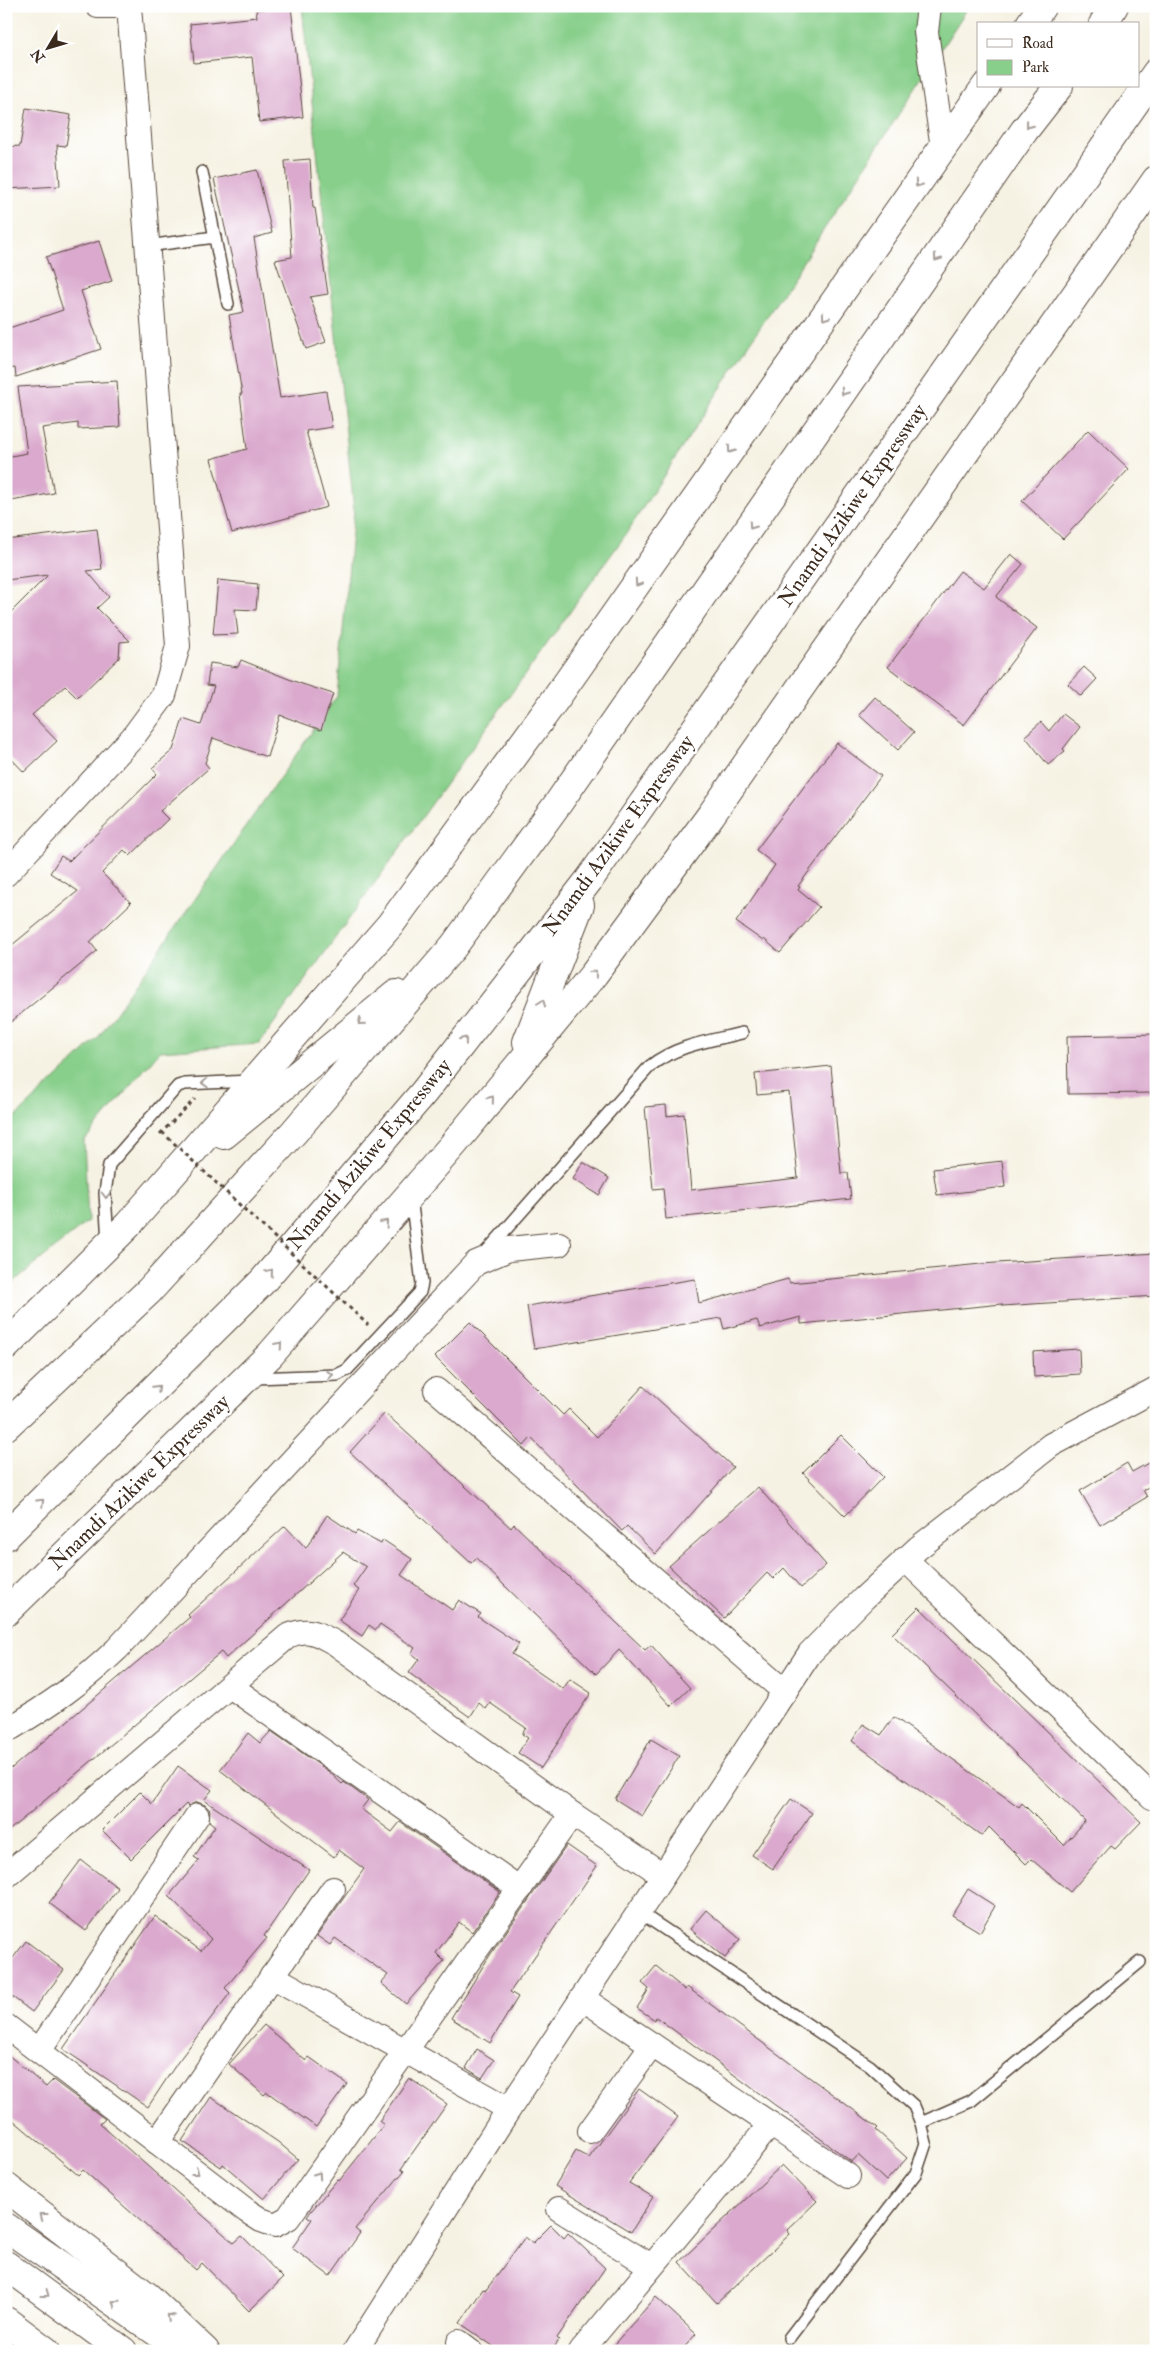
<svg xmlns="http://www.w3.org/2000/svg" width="1162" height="2357" viewBox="0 0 1162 2357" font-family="'IM FELL Double Pica',serif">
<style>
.green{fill:#87cf8a;stroke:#617c54}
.building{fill:#daa9cd}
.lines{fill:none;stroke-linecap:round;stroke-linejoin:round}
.lane-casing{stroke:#57483c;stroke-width:14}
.street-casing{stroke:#57483c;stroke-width:26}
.secondary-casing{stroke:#57483c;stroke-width:30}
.highway-casing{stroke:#57483c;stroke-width:30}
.path{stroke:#57483c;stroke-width:3;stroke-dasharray:4 4;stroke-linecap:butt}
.lane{stroke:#fff;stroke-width:11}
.street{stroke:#fff;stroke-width:24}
.secondary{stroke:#fff;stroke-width:28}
.highway{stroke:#fff;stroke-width:28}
.path-bridge{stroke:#57483c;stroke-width:3;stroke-dasharray:4 4;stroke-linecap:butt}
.oneway{stroke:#a79f9a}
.labels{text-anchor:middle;stroke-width:5;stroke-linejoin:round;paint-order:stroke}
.street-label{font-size:21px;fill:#3b2a1e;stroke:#fff}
</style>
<rect width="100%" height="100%" fill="#fff"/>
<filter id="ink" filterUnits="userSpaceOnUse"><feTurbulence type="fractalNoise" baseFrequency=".02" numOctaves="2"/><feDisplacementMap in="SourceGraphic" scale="10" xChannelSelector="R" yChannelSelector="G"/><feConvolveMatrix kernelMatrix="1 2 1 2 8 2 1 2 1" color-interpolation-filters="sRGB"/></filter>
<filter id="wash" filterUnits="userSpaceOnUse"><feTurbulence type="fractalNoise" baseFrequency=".0096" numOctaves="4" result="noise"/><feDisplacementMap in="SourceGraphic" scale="20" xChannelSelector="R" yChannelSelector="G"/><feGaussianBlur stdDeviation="1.12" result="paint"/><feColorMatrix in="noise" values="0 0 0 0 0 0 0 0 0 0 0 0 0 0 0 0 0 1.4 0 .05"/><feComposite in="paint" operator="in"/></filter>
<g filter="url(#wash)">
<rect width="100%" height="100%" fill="#f6f2e3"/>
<!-- green -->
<path class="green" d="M302 6H969L624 537 259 1044 160 1051 84 1141 88 1221 6 1288V1126L98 1038 337 696 354 510Z"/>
<g id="blocks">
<!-- building -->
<g class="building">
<path d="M291 6 303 117 259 122 252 57 194 63 190 24 257 17 256 10Z"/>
<path d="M26 108 71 115 66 146 57 145 60 186 6 189V147L20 146Z"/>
<path d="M310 159 313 208H315L328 294 310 297 326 342 306 349 275 260 292 257 285 161Z"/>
<path d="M257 170 272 233 254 238 280 398 326 391 332 427 306 431 327 507 232 533 211 459 247 449 240 394H242L229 315 244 312 214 179Z"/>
<path d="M99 241 112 281 81 291 101 349 16 377 15 368 6 369V329L63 310 46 257Z"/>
<path d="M117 381 120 427 78 429V423L42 428 54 493 6 502V457L27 453 18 387Z"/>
<path d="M1088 430 1129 469 1063 539 1022 501Z"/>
<path d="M97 529 102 569 87 571 109 597 97 608 130 641 120 642 119 658 77 698 65 686 32 715 57 741 24 772 6 753V617L48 575 6 580V540Z"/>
<path d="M1011 554 1023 564 996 597 1037 628 964 725 888 667 960 571 984 588Z"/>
<path d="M218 580 258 584 256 610 235 609 238 634 213 635Z"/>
<path d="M241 660 299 683 333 694 321 730 280 715 267 757 213 738 205 763 209 768 160 811 168 819 130 856 124 850 102 873 131 903 90 942 97 951 6 1026V950L78 891 50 873 61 856 69 861 157 774 152 768 173 750 183 719 201 725 214 686 207 685 210 663 238 667Z"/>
<path d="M1084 667 1097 679 1081 696 1068 684Z"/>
<path d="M875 697 914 732 898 750 859 715Z"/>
<path d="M1063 714 1080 727 1063 749 1065 751 1048 765 1025 736 1041 722 1049 731Z"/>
<path d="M837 743 881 776 798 886 800 887 798 890 819 907 780 953 764 939 763 941 736 922 775 865 756 850Z"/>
<path d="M1156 1034V1093L1068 1094 1067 1036Z"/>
<path d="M831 1066 841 1173H848L851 1199 666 1219 663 1188 653 1189 645 1107 666 1105 667 1116 684 1114 691 1190 798 1178 789 1092 757 1095 755 1074Z"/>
<path d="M1002 1161 1005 1187 937 1195 933 1169Z"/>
<path d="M583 1162 609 1178 599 1195 573 1179Z"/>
<path d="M1156 1253V1296L1002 1306V1304L801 1324V1317L760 1328 757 1320 724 1329 721 1318 534 1349 527 1306 695 1279 699 1303 788 1279 790 1283 981 1264Z"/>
<path d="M470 1322 563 1415 569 1409 597 1437 643 1386 733 1467 656 1554 627 1526 622 1531 531 1438 524 1446 435 1357Z"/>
<path d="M1079 1349 1080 1374 1034 1377 1033 1352Z"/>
<path d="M385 1413 511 1528 514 1524 645 1650 651 1645 690 1688 671 1706 619 1650 596 1674 476 1558 471 1563 350 1452Z"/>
<path d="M841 1435 883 1477 845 1516 803 1473Z"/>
<path d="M1150 1462 1156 1474V1483L1143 1490 1147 1497 1100 1525 1080 1491 1127 1463 1132 1472Z"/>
<path d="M758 1487 826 1565 801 1588 784 1568 773 1579 767 1573 724 1618 669 1566Z"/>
<path d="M327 1515 355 1534 357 1531 381 1544 383 1540 412 1559 401 1575 452 1610 459 1600 481 1614 478 1617 519 1644 512 1654 563 1689 570 1679 591 1693 541 1768 518 1753 528 1738 522 1734 526 1728 490 1703 486 1709 479 1703 470 1717 409 1673 419 1659 411 1653 415 1648 380 1624 376 1630 369 1625 362 1636 339 1620 359 1590 353 1586 366 1567 343 1552 226 1658 221 1652 6 1833V1773L190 1617 188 1615 285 1526 306 1548Z"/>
<path d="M919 1607 1141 1822 1115 1849 1111 1846 1070 1892 1031 1859 1026 1864 989 1827 982 1836 852 1741 863 1724 881 1735 894 1717 1019 1807 1022 1803 1064 1845 1085 1821 892 1634Z"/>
<path d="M271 1731 328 1771 342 1784 344 1782 368 1800 361 1809 392 1832 400 1822 500 1892 472 1932 459 1922 436 1953 444 1961 406 2004 381 1983 388 1975 335 1938 330 1945 317 1936 364 1869 339 1850 334 1857 220 1770 248 1733 260 1743Z"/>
<path d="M651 1739 679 1756 642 1816 615 1799Z"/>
<path d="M178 1766 212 1790 204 1800 309 1870 264 1936 267 1938 225 1988 230 1993 177 2063 148 2107 63 2049 155 1916 201 1951 211 1939 169 1896 199 1860 194 1857 215 1826 209 1821 210 1810 205 1805 197 1802 188 1806 186 1804 131 1859 102 1830 140 1792 152 1804Z"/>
<path d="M791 1799 812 1813 773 1869 752 1855Z"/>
<path d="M567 1845 597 1866 510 1992 518 1997 490 2043 451 2018 490 1955Z"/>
<path d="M81 1860 118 1888 86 1931 49 1903Z"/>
<path d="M968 1889 995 1906 980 1932 952 1915Z"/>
<path d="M706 1910 740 1939 725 1958 690 1929Z"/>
<path d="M26 1941 64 1970 32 2012 6 1992V1967Z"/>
<path d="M656 1966 685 1990 687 1987 878 2128 876 2130 907 2158 886 2181 858 2155 852 2162 656 2017 655 2020 637 2008 649 1989 642 1983Z"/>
<path d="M264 2025 306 2061 309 2057 347 2084 316 2127 267 2092 264 2095 229 2064Z"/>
<path d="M477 2049 494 2060 482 2078 466 2068Z"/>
<path d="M6 2053 46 2087 53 2080 105 2119 100 2124 234 2243 242 2236 283 2278 249 2311 202 2263 196 2270 83 2170 78 2175 6 2114Z"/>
<path d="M409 2078 447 2104 401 2169 404 2171 355 2229 360 2233 330 2276 292 2248 312 2219 307 2216 337 2180 339 2181 384 2125 379 2121Z"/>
<path d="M639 2089 678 2117 629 2183 653 2197 631 2232 555 2186 576 2151 589 2158Z"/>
<path d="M211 2097 278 2142 298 2159 264 2199 223 2164 221 2167 182 2141Z"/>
<path d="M782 2165 817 2201 787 2230 790 2234 717 2303 679 2262Z"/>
<path d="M551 2225 564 2238 568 2233 605 2268 557 2338 559 2340 552 2351H500L460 2323 483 2289 486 2290 525 2237 533 2243Z"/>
<path d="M656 2297 696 2334 681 2351H608Z"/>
</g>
</g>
</g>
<g filter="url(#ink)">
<use href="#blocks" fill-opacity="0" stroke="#57483c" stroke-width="1"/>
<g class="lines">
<defs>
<g id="lane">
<path d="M202 172 228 304"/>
<path d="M147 246 215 237"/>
<path d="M108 1242 105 1193 109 1165 178 1086 185 1084 250 1081"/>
<path d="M486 1252 650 1066C677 1045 710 1041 742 1033"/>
<path d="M254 1378 337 1375 347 1370 420 1292 422 1283 411 1198"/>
<path d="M639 1912 870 2066 914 2106 921 2123 926 2143 916 2173 789 2338"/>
<path d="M921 2123 971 2101 1140 1962"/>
</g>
<g id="street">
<path d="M98 6H115"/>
<path d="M929 6 926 32 943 148"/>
<path d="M6 874 133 737 164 695 178 646 129 6"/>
<path d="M436 1390 785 1692"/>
<path d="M905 1559 1152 1797"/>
<path d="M230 1686 520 1889"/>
<path d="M6 1731C48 1706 82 1683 117 1649L476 1263 509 1249 559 1244"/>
<path d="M6 1876 288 1636C309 1627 316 1633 335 1643L572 1814 663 1875"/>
<path d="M272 1976 509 2109"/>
<path d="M582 1998 848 2176"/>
<path d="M6 2026 247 2211 261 2220 275 2225 288 2218 572 1814"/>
<path d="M39 2051 197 1816"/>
<path d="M590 2131 652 2045"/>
<path d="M157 2142 333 1889"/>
<path d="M559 2209 651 2266"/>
<path d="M459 2342 471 2351"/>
<path d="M355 2351 509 2109 810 1653 864 1598 918 1548 1051 1445 1156 1389"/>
<path d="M581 2351 771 2124"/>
</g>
<g id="secondary">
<path d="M6 2227 184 2351"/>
<path d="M6 2265 123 2351"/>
</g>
<g id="highway">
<path d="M1030 24 1042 6"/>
<path d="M1103 24 1114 6"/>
<path d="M527 1042 580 905"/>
<path d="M224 1135 396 994"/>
<path d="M6 1346 128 1225 390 925 557 697 986 86"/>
<path d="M6 1426 149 1291 294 1132 453 947 559 802 1024 131 1059 86"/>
<path d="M6 1536 262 1282 424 1092 589 880 1156 73"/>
<path d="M6 1612 270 1355 453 1145 594 974 711 815 1156 180"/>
<path d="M6 2187 147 2296 205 2351"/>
<path d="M6 2321 46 2351"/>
</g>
</defs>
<!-- lane casing -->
<use href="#lane" class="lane-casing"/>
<!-- street casing -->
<use href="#street" class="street-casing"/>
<!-- secondary casing -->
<use href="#secondary" class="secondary-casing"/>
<!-- highway casing -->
<use href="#highway" class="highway-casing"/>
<!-- path -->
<path class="path" d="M160 1134 195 1099"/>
<!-- lane -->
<use href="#lane" class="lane"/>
<!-- street -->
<use href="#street" class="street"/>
<!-- secondary -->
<use href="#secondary" class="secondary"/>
<!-- highway -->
<use href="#highway" class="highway"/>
<!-- path-bridge -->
<path class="path-bridge" d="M162 1132 368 1325"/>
</g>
<!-- one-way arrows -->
<defs><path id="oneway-chevron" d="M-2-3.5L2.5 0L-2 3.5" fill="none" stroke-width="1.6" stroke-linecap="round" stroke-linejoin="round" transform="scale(1.25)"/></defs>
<g class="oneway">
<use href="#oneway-chevron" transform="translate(1029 125) rotate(128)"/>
<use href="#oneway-chevron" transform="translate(918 184) rotate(125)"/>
<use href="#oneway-chevron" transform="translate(937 258) rotate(125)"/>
<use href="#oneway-chevron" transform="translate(825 317) rotate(125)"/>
<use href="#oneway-chevron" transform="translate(844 392) rotate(125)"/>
<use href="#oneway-chevron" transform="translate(731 450) rotate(125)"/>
<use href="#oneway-chevron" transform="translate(752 526) rotate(125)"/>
<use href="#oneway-chevron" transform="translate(638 583) rotate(125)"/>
<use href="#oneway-chevron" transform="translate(594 973) rotate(-52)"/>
<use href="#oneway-chevron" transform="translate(542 1003) rotate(-69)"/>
<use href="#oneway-chevron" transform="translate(361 1022) rotate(141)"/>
<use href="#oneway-chevron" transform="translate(464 1040) rotate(-52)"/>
<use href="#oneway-chevron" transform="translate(205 1083) rotate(177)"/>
<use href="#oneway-chevron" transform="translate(491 1099) rotate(-51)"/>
<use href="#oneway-chevron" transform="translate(106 1195) rotate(90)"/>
<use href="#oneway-chevron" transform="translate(385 1223) rotate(-49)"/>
<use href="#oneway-chevron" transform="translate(270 1272) rotate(-50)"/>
<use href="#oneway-chevron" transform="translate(279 1345) rotate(-49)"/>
<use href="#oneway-chevron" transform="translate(330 1375) rotate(-7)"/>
<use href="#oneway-chevron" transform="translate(157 1388) rotate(-45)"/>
<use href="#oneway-chevron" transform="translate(41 1502) rotate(-44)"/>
<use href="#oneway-chevron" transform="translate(196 2172) rotate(38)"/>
<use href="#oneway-chevron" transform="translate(318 2175) rotate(-55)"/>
<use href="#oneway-chevron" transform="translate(43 2216) rotate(-142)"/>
<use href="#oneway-chevron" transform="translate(46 2294) rotate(36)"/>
<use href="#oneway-chevron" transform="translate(115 2303) rotate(-145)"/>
<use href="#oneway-chevron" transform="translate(170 2317) rotate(-137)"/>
</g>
</g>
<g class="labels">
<!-- street labels -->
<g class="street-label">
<text transform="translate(852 505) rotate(-55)" y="7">Nnamdi Azikiwe Expressway</text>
<text transform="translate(618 835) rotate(-54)" y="7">Nnamdi Azikiwe Expressway</text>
<text transform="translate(369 1154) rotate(-50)" y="7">Nnamdi Azikiwe Expressway</text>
<text transform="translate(139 1482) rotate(-44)" y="7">Nnamdi Azikiwe Expressway</text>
</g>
</g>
<!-- margin -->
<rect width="1162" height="2357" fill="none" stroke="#fff" stroke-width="25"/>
<!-- legend -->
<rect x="977" y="22" width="162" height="65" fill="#ffffff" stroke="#b1aaa5"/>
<rect x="987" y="39" width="25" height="8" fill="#ffffff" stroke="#b1aaa5"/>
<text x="1022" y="48" font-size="15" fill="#3b2a1e">Road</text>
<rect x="987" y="60" width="25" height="15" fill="#87cf8a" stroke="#b1aaa5"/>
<text x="1022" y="72" font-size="15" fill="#3b2a1e">Park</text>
<!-- north arrow -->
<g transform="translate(48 48) rotate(232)" stroke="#ffffff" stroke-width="4" paint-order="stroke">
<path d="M0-4L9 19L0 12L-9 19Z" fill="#3b2a1e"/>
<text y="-8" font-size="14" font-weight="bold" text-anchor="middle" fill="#3b2a1e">N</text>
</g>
</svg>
